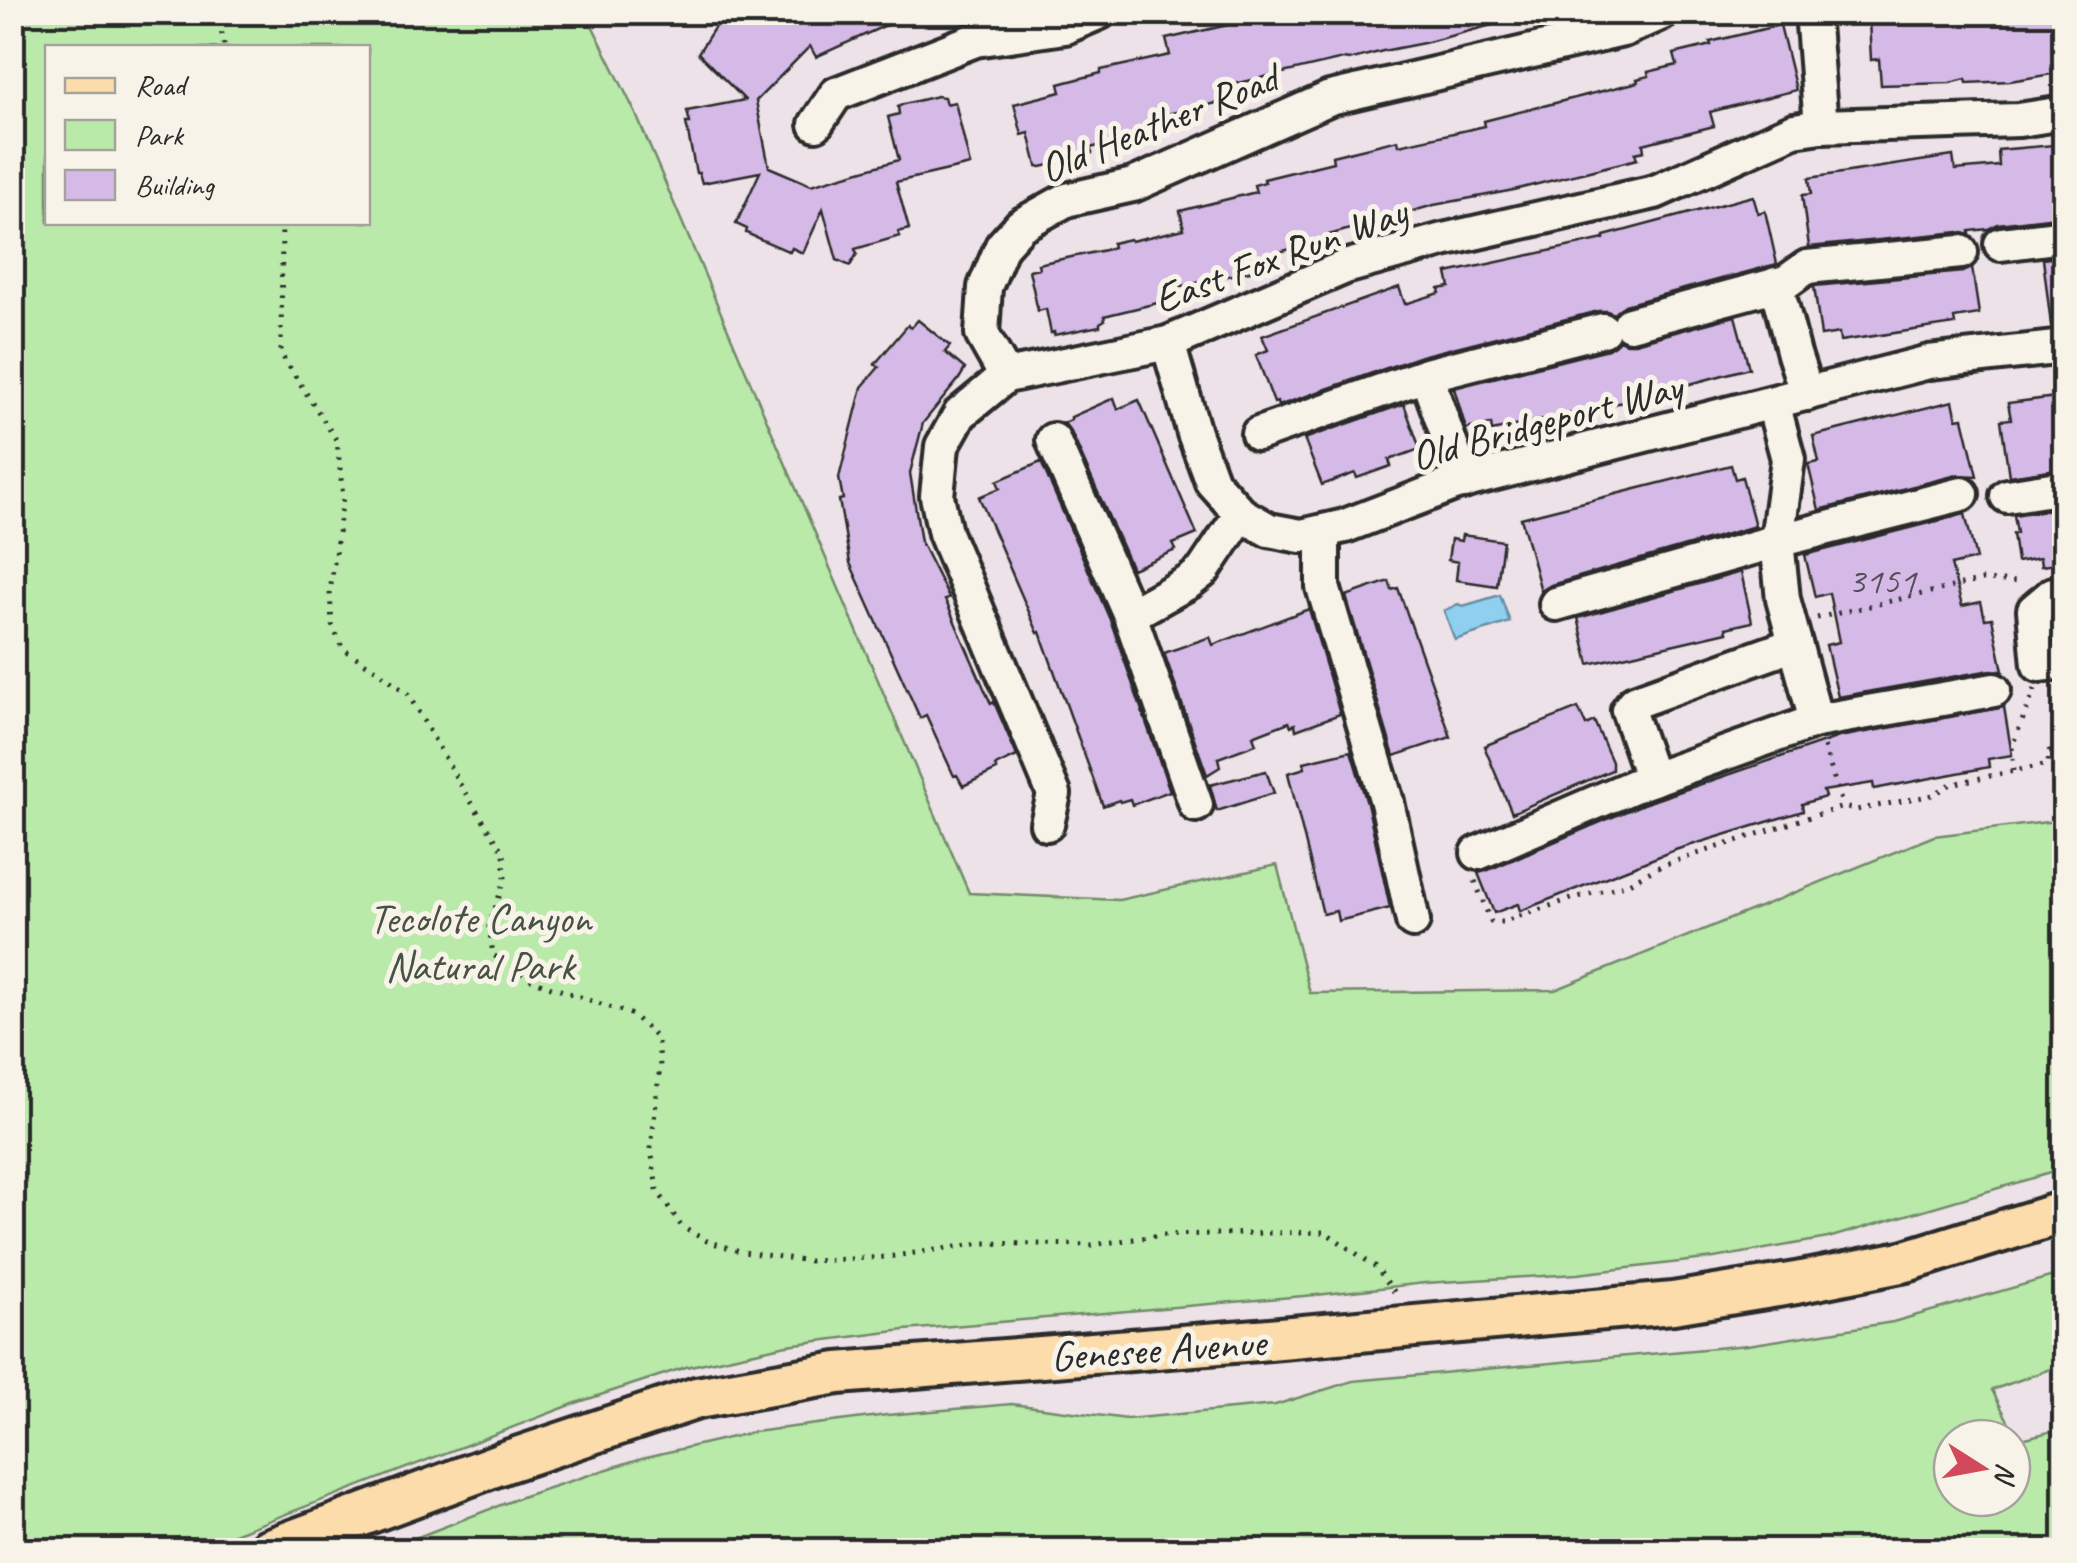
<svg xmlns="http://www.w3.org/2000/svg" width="2077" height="1563" viewBox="0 0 2077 1563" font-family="Caveat,sans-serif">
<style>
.green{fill:#b9eaaa;stroke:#728a6a;stroke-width:2.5;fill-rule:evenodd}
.water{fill:#8fcff0;stroke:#678da1;stroke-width:2.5}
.building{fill:#d5bae8;stroke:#2b2b2b;stroke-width:2.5}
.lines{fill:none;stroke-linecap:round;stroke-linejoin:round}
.minor-casing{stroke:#2b2b2b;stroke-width:40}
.major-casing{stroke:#2b2b2b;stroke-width:48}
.path{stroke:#2b2b2b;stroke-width:5;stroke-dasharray:2.5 8;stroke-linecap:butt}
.minor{stroke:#f7f3e8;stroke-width:32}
.major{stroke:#fddcac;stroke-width:40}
.labels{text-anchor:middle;stroke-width:10;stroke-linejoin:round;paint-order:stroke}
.number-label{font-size:38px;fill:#564f5a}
.street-label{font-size:42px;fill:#2b2b2b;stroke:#f7f3e8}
.park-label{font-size:42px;fill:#475144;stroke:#f7f3e8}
</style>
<rect width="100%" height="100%" fill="#ede2e8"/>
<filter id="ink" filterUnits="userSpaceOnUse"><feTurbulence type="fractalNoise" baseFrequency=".01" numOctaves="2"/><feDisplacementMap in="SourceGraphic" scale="20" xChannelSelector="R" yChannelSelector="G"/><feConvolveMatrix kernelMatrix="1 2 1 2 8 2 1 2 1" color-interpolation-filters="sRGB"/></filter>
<g filter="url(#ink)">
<!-- green -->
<g class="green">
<path d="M12 13H586L635 112 969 893 1119 900 1277 865 1310 993 1555 990 1934 836 2064 820V1169L1828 1238 1714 1258 1577 1274 1425 1283 1316 1295 905 1330 787 1345 686 1367 576 1403 192 1550H13ZM48 48H368V222H48Z"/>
<path d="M2064 1273V1364L1992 1390 2018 1440 2064 1428V1550H384L524 1496 642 1458 754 1432 887 1415 1012 1404 1127 1419 1275 1405 1353 1381 1748 1345 1893 1322ZM1952 1438H2012V1498H1952Z"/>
</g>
<!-- water -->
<path class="water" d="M1500 595 1510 622 1455 640 1444 611 1458 604 1463 606Z"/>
<!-- building -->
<g class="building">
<path d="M728 12H915L816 57 810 46 756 101 769 167 811 185 899 160 888 117 899 114 898 107 904 104 937 96 944 97 946 104 955 102 970 165 896 182 909 229 898 232 900 236 855 249 857 254 850 266 837 260 823 209 803 253 792 248 790 252 746 233 747 229 736 224 760 172 702 183 699 173H696L686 123H690L687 111 745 100 698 53 716 25Z"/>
<path d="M1256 12H1507V21L1424 43 1383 51 1349 60 1343 59 1235 84 1239 98 1163 115 1166 126 1160 129 1161 132 1090 148 1092 153 1088 156 1041 167 1037 166 1029 133 1022 135 1014 104 1061 92 1059 84 1101 73V70L1170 55 1166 39 1241 22 1239 16Z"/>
<path d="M1939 12 2064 13V72L2010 81 1967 83 1966 79 1950 83 1881 85 1879 59 1871 60 1869 19 1882 18V16Z"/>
<path d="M1780 25 1796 90 1710 112 1714 126 1643 144 1644 151 1635 153 1637 159 1514 190 1434 205 1329 235 1324 238 1325 240 1252 259 1254 270 1179 287 1181 296 1178 298 1104 316 1105 320 1100 323V326L1054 335V332L1051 333 1046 309 1038 311 1029 270 1039 268 1038 264 1105 250 1113 247 1112 243 1130 239 1131 241 1184 229 1180 211 1256 192 1254 185 1265 182 1264 179 1333 162 1332 156 1398 140 1399 145 1485 126 1484 121 1638 82 1637 79 1649 76 1648 72 1677 65 1674 54 1711 45 1710 42Z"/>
<path d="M2064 144V216L1998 224 1988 229 1970 231V235L1959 232 1809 247 1802 195 1811 194 1809 178 1953 156 1955 170 1999 166 1998 150Z"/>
<path d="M1753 196 1758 213 1765 211 1777 264 1625 305 1614 314 1607 311H1598L1421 356 1278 406 1277 402 1274 403 1256 355 1268 350 1262 336 1399 287 1405 304 1440 293 1439 289 1450 287 1447 273 1604 239V236Z"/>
<path d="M2064 256V324L2051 325 2043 259Z"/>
<path d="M1972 268 1979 314 1954 318 1955 324 1840 341 1839 333 1821 336 1814 286 1963 272Z"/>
<path d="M1735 316 1749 368 1627 401 1560 416 1492 431 1491 424 1466 429 1454 388 1608 349 1619 340 1626 343H1635Z"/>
<path d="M918 320 950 346 945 352 965 369 959 379 923 423 910 473 921 542 949 598 945 600 948 606 991 704 994 702 1017 756 995 766 997 770 963 786 957 775 954 776 926 715 920 718 850 563 839 500 843 499 839 478 862 387 879 367 875 364 908 325 911 328Z"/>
<path d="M2064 396V468L2009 476 2001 420 2011 419 2008 403Z"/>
<path d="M1114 398 1118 409 1139 400 1197 534 1173 544 1176 550 1132 569 1071 432 1064 423 1071 420V417Z"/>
<path d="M1953 401 1957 419 1963 418 1977 476 1957 475 1819 510 1808 464 1819 462 1813 436Z"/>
<path d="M1404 404 1420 449 1389 460 1391 466 1357 478 1355 473 1322 485 1304 439Z"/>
<path d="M1041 462 1111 622 1170 791 1132 805 1130 799 1120 802 1119 800 1103 806 1040 632 1038 633 979 497 1000 488 997 481Z"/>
<path d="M1731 465 1735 479 1742 477 1755 526 1551 585 1541 591 1521 518Z"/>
<path d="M2064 507V563L2041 566 2040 558 2017 562 2013 534 2017 533 2014 515Z"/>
<path d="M1965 514 1976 559 1951 565 1962 606 1981 602 1985 619 1992 618 2003 671 1991 670 1838 697 1826 645 1839 642 1829 593 1815 597 1805 555Z"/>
<path d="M1462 535 1503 541 1497 586 1456 580 1458 562 1448 560 1451 539 1461 541Z"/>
<path d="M1741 572 1752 622 1726 628 1727 632 1589 664 1578 618Z"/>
<path d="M1389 581 1392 590 1398 588 1451 737 1394 756 1346 596Z"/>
<path d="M1309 609 1340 714 1296 730 1295 724 1291 726 1289 722 1253 736 1256 744 1218 758 1220 767 1207 775 1164 653 1210 637 1213 645Z"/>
<path d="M2004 707 2012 755 1988 759 1989 767 1874 789 1873 783 1823 791 1825 797 1802 804 1803 811 1675 850 1520 911 1518 904 1494 913 1478 873 1486 871 1643 804 1839 737Z"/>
<path d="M1578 708 1586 725 1594 721 1612 762V770L1512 813 1484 746Z"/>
<path d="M1351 751 1368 807 1390 908 1338 921 1336 911 1323 914 1288 773 1305 768 1304 762Z"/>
<path d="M1266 771 1274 793 1217 811 1210 785Z"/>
</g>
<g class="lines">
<defs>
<g id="minor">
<path d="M1812 12 1821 126"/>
<path d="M816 124 836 94 975 40 1065 27 1100 12"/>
<path d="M2001 244 2064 236"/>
<path d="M1776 284 1794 354 1807 394"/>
<path d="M1630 324 1786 282 1807 267 1961 252"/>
<path d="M1168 343 1194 433 1212 482 1241 514 1269 530 1301 536 1345 526 1454 484 1929 362 2064 347"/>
<path d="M1426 375 1464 482"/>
<path d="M1006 376 982 334 985 287 1002 246 1021 225 1066 200 1133 185 1330 98 1623 30 1664 12"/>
<path d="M1773 403 1788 459 1777 541 1783 599 1816 721"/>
<path d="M1258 434 1426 375 1603 330"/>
<path d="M1053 440 1130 615 1196 805"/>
<path d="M2007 496 2064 487"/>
<path d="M1323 531V587L1387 802 1413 921"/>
<path d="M2064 592 2053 594 2034 610 2039 665 2064 662"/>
<path d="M1556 604 1777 541 1962 494"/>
<path d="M1130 615 1189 582 1203 571 1241 514"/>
<path d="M1652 779 1628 710 1634 702 1795 644"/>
<path d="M1047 824 1054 794 945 533 937 496 942 446 960 414 1006 376 1168 343 1345 267 1443 240 1655 192 1794 130 1821 126 2019 120 2064 113"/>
<path d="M1478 853 1636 785 1816 721 1994 690"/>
</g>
<path id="major" d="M268 1550 505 1462 697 1398 838 1373 1258 1340 1673 1303 1796 1283 1906 1261 2064 1212"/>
</defs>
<!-- minor casing -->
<use href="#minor" class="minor-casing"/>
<!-- major casing -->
<use href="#major" class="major-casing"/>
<!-- path -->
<g class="path">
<path d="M217 12 225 48"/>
<path d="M282 222 281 354 337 441 343 497 330 592 332 625 343 649 375 669 408 694 464 791 504 852 505 879 489 926 493 955 534 981 633 1015 658 1039 660 1066 651 1149 657 1190 682 1227 707 1241 743 1252 810 1261 887 1257 983 1243 1091 1245 1163 1235 1325 1232 1376 1267 1399 1298"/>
<path d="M1817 618 1983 580 2021 582"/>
<path d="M1824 747 1843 807"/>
<path d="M2014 771 2012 746 2035 689"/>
<path d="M1475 881 1491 922H1502L1574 898 1625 885 1661 866 1800 820 1843 807 1856 810 1933 795 1951 784 2048 764 2049 751 2064 749"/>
</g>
<!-- minor -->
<use href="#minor" class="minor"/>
<!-- major -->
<use href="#major" class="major"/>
</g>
</g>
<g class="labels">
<!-- number labels -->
<g class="number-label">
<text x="1882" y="593">3151</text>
</g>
<!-- street labels -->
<g class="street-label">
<text transform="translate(1158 122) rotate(-22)" y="15">Old Heather Road</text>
<text transform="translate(1280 254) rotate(-20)" y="15">East Fox Run Way</text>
<text transform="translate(1546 420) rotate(-15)" y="15">Old Bridgeport Way</text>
<text transform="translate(1158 1348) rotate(-4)" y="15">Genesee Avenue</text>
</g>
<!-- park labels -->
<g class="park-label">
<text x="480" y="932">Tecolote Canyon<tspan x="480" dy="48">Natural Park</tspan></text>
</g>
</g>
<!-- margin -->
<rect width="2077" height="1563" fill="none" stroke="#f7f3e8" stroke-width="50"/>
<rect x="25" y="25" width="2027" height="1513" fill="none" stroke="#2b2b2b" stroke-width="4" filter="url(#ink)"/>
<!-- legend -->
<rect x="45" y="45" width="325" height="180" fill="#f7f3e8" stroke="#a5a39c" stroke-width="2.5"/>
<rect x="65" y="78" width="50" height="15" fill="#fddcac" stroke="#a5a39c" stroke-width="2.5"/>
<text x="135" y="95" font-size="30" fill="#2b2b2b">Road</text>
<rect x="65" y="120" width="50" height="30" fill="#b9eaaa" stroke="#a5a39c" stroke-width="2.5"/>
<text x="135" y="145" font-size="30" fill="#2b2b2b">Park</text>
<rect x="65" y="170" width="50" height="30" fill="#d5bae8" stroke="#a5a39c" stroke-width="2.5"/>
<text x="135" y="195" font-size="30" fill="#2b2b2b">Building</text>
<!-- north arrow -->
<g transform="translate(1982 1468) rotate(101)"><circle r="48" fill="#f7f3e8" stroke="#a5a39c" stroke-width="2.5"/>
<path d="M0-8L18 38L0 25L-18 38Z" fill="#d1495b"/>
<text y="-15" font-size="28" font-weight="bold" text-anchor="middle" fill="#2b2b2b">N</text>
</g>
</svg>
